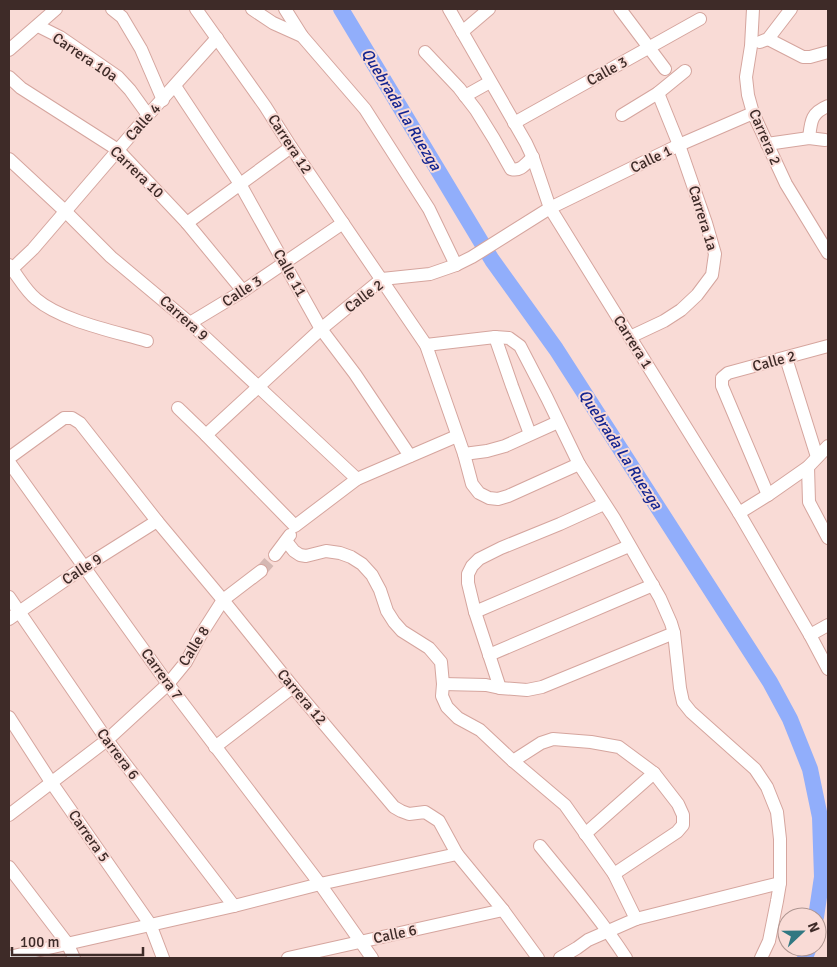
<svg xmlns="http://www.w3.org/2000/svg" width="837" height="967" viewBox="0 0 837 967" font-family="Signika,sans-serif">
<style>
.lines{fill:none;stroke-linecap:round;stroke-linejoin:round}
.river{stroke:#91aefb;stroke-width:16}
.minor-tunnel{stroke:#d4b8b3;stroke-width:12;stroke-dasharray:12 6;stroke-linecap:butt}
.minor-casing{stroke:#d5a59e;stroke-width:14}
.minor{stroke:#fff;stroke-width:12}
.labels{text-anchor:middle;stroke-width:4;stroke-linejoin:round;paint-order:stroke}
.street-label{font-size:15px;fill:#3e2b28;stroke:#f9dbd6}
.water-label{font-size:16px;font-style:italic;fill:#142591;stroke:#f9dbd6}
</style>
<rect width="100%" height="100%" fill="#f9dbd6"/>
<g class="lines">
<!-- river -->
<g class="river">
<path d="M341 9 492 260 556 349 770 682 790 719 810 769 820 817 822 877 816 917"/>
<path d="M805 958 809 947"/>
</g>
<!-- minor-tunnel -->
<path class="minor-tunnel" d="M261 571 275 555"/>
<defs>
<g id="minor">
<path d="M112 9 122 17 141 49 163 100"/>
<path d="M196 9 265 106 291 147 426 345 464 454 472 484 479 493 489 498 498 499 508 496 579 464"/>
<path d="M252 9 273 23 302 36 365 109 429 209 456 265"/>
<path d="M285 9 302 36"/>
<path d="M449 9 526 143 533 158 550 208 739 513 810 635 828 669"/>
<path d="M620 9 665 69"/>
<path d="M753 9 751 46 746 77 748 95 753 113 786 184 828 253"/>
<path d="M38 26 60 37 118 77 130 90 148 115"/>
<path d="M462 32 489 9"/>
<path d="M768 39 803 57H810L828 52"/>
<path d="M760 42 768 39 791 9"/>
<path d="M9 50 56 9"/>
<path d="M425 52 459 88 476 110 494 139 511 169C521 172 526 163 533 157"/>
<path d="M9 77 21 88 118 150 187 223 243 291"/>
<path d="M175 86 240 184 321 329 355 374 410 456"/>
<path d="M465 96 490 82"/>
<path d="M622 115 658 93 685 71"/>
<path d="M514 123 700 19"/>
<path d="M809 138C811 121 811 113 828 106"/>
<path d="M767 144 809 138 825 140"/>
<path d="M9 159 66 212 111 257 190 323 357 479"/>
<path d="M187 223 291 147"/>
<path d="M9 265 12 269 33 249 148 115 217 38"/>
<path d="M12 269C19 278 26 291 36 299 62 321 113 331 147 341"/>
<path d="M190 323 243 291 343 223"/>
<path d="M495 337 512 386 530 434"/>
<path d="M630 337 664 321 681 310 697 295 712 275 715 254 706 223 679 145 658 93"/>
<path d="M426 345 495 337 509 338 520 346 547 398 579 464 614 518 660 598 671 623 674 633 680 688 683 702 691 712 755 769 767 787 777 812 780 839V883L777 901 769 941 761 958"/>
<path d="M786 358 817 457"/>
<path d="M178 408 206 435 295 526 357 479 457 436"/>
<path d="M206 435 321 329 382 279 430 274 456 265 472 257 550 208 679 145 753 113"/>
<path d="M464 454 487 451 505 446 558 422"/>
<path d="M9 458 64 418H72L80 423 157 521 223 600 293 687 394 807 401 811 409 814 425 812 439 821 457 854 503 910 538 958"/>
<path d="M9 462 168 684 320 884 372 958"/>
<path d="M808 467 809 502 828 538"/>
<path d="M768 495 722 386V378L728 373 828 346"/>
<path d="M739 513 768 495 808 467 828 446"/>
<path d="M286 541 294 551 300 555 306 556 326 551 340 553 351 557 362 564 372 575 380 590 387 611 394 622 402 631 429 648 441 662 443 684 442 696 447 707 458 718 480 730 513 761 565 805 614 874 636 919 588 940 577 948 560 958"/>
<path d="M275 555 290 535"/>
<path d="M9 597 107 740 234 906"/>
<path d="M475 612 629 546"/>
<path d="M9 619 84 567 157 521"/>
<path d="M810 635 828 625"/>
<path d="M489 655 653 585"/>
<path d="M443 684 486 685 500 688 527 690 542 687 674 633"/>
<path d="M500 688 475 612 468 583V574L472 566 479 559 501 548 560 524 604 504"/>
<path d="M9 717 51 782 150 924 163 958"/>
<path d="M215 747 293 687"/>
<path d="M513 761 541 743 553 739 591 742 619 747 654 773 678 804 683 815V825L677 832 614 874"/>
<path d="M9 815 107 740 168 684 186 662 200 636 223 600 261 571"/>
<path d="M585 834 654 773"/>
<path d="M540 846C570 883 600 918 626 958"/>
<path d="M9 867 67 943 74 958"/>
<path d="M636 919 780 883"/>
<path d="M9 957 234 906 320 884 457 854"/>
<path d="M288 958 503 910"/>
</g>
</defs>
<!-- minor casing -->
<use href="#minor" class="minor-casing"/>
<!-- minor -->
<use href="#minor" class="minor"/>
</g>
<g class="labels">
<!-- street labels -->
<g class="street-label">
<text transform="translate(85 57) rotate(34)" y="5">Carrera 10a</text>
<text transform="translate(607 71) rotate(-29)" y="5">Calle 3</text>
<text transform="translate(143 122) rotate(-48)" y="5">Calle 4</text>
<text transform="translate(765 137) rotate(67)" y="5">Carrera 2</text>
<text transform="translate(290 144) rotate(57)" y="5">Carrera 12</text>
<text transform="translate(651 159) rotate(-26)" y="5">Calle 1</text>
<text transform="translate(137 172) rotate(44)" y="5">Carrera 10</text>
<text transform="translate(703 218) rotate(73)" y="5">Carrera 1a</text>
<text transform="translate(290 273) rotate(61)" y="5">Calle 11</text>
<text transform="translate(242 291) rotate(-33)" y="5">Calle 3</text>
<text transform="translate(364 296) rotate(-37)" y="5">Calle 2</text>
<text transform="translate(184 318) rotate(42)" y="5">Carrera 9</text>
<text transform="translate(633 342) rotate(58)" y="5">Carrera 1</text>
<text transform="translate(774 361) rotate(-15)" y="5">Calle 2</text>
<text transform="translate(82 569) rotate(-33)" y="5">Calle 9</text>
<text transform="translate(194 646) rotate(-58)" y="5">Calle 8</text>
<text transform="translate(162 674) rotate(54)" y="5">Carrera 7</text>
<text transform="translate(302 697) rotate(50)" y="5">Carrera 12</text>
<text transform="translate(118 754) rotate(53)" y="5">Carrera 6</text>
<text transform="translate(89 836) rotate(55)" y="5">Carrera 5</text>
<text transform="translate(395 934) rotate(-12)" y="5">Calle 6</text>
</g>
<!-- water labels -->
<g class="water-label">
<text transform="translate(402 109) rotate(59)" y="6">Quebrada La Ruezga</text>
<text transform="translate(621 449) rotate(57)" y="6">Quebrada La Ruezga</text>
</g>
</g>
<!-- border -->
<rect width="837" height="967" fill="none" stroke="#3e2b28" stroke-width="20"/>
<!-- north arrow -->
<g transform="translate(802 932) rotate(68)"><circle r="24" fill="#f9dbd6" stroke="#ae9590"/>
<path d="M0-4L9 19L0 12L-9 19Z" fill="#317882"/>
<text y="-8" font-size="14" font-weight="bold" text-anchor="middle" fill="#3e2b28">N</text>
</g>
<!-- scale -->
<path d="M12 947v8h131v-8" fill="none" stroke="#3e2b28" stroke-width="2.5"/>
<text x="20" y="947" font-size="15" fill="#3e2b28" stroke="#f9dbd6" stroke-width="4" paint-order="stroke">100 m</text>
</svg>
